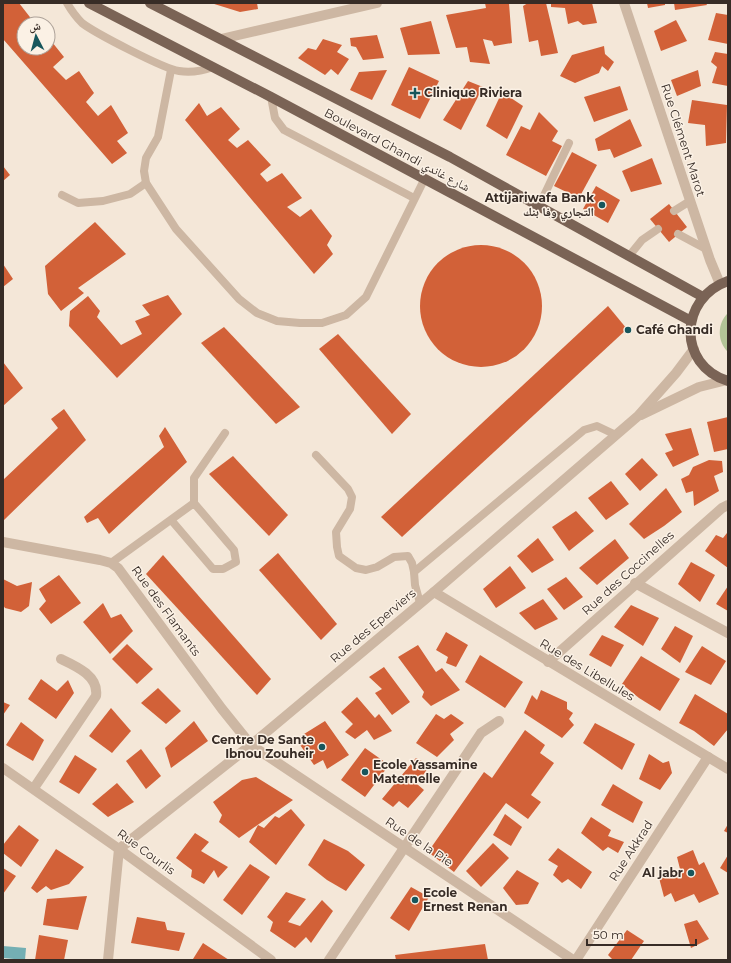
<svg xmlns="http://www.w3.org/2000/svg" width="731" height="963" viewBox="0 0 731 963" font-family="Montserrat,'Noto Naskh Arabic',sans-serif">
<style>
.green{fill:#b3c497}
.water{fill:#74afb3}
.building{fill:#d26138}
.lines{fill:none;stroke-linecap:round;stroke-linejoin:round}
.lane{stroke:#cdb7a3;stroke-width:8}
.street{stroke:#cdb7a3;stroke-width:10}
.primary{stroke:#7a6355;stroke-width:10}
.poi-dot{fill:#17565c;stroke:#fbf1e5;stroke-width:1.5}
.labels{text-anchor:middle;stroke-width:3;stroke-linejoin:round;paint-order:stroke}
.poi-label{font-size:12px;font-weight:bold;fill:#372c26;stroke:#fbf1e5;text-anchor:start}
.street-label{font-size:12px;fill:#372c26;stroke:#fbf1e5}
</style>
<rect width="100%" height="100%" fill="#f4e7d8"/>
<!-- green -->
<path class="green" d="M728 313V352C717 342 717 323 728 313Z"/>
<!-- water -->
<path class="water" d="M3 946 26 948 25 960 3 958Z"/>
<!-- building -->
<g class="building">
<path d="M5 3H19L33 21 30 24H24V48H48V37L64 57 53 67 66 80 79 71 94 93 86 102 98 116 111 105 128 133 117 141 127 153 112 164 3 39V4Z"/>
<path d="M211 3H257L258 9 240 12Z"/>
<path d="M485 3H509L512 43 494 46 492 41 483 39 490 64 470 62 467 47 456 48 446 15 486 8Z"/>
<path d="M528 3H546L558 53 541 56 538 40 529 42 523 6Z"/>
<path d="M551 3H592L597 23 583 25 578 21 568 24 565 8 551 7Z"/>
<path d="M647 3H665V5L648 8Z"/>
<path d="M674 3H706L707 5 675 10Z"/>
<path d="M716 13 728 15V44L708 40Z"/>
<path d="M676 20 687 41 661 51 654 31Z"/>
<path d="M431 21 440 54 408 55 400 28Z"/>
<path d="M377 35 384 58 363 60 356 47 351 46 350 38Z"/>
<path d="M323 39 342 45 337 52 349 59 338 75 331 69 325 75 298 58 308 48 316 50Z"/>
<path d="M604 46 605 54 614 62 608 71 602 66 599 73 575 83 560 76 572 55Z"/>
<path d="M715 52 728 54V86L712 83 717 67 711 62Z"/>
<path d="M409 67 439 81 420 119 391 105Z"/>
<path d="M387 70 372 100 350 90 359 72Z"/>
<path d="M698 70 701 86 677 96 671 80Z"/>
<path d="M468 81 483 87 461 130 443 120Z"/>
<path d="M620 86 628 110 594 122 584 97Z"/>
<path d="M502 92 523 106 507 139 486 126Z"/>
<path d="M692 100 727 105 726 143 706 146 705 125 688 123Z"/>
<path d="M199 103 207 116 221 107 240 129 228 140 237 148 248 140 271 165 260 174 267 182 282 173 302 198 287 207 300 217 311 209 332 236 327 245 333 254 314 274 185 120Z"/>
<path d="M539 112 558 131 552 141 562 146 546 176 506 155 521 126 530 130Z"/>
<path d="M630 119 642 146 614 158 610 149 598 151 595 139Z"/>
<path d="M572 152 597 165 579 198 554 186Z"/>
<path d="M652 158 662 184 631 192 622 171Z"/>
<path d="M3 166 10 175 3 181Z"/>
<path d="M596 186 620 200 608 223 583 209Z"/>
<path d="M669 204 687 227 669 242 650 219Z"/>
<path d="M95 222 126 254 78 288 84 293 61 311 48 294 45 266Z"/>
<circle cx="481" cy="306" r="61"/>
<path d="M3 264 13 279 3 287Z"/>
<path d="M168 295 182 314 117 378 69 326 70 311 88 296 100 311 97 317 121 345 142 334 135 321 150 315 142 305Z"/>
<path d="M608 306 627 329 402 537 381 517Z"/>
<path d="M224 327 300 407 276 424 201 343Z"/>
<path d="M338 334 411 414 392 434 319 349Z"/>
<path d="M3 362 23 388 3 406Z"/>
<path d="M64 409 86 440 3 521V480L58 428 51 419Z"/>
<path d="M728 417V449L714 452 707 422Z"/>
<path d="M165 427 187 462 109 534 98 518 87 523 84 517 164 447 159 436Z"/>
<path d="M691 428 699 455 673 467 665 453 673 450 665 434Z"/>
<path d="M233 456 288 515 269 536 209 474Z"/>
<path d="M642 458 658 475 640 491 625 474Z"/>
<path d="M709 460 722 461 723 472 714 476 719 491 694 506 693 491 686 493 681 479 689 475 693 467Z"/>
<path d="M611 481 629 504 606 520 588 498Z"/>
<path d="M666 488 682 512 664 526 644 539 629 524Z"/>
<path d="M576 511 594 531 569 551 552 527Z"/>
<path d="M727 533H728V568L705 551 716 535 723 538Z"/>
<path d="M538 538 554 560 532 573 517 556Z"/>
<path d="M615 539 629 558 597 585 579 568Z"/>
<path d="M278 553 337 624 321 640 259 570Z"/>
<path d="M163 555 271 679 257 695 146 574Z"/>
<path d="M691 562 715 575 700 602 678 584Z"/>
<path d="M510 566 526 588 496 608 483 589Z"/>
<path d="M59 575 81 603 51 624 39 609 46 601 39 589Z"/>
<path d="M566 577 583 597 564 610 547 589Z"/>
<path d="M3 579 17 586 32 582 29 606 21 612 5 608 3 605Z"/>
<path d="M728 586V611L716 604Z"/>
<path d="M543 599 558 619 535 630 519 613Z"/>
<path d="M103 603 111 618 121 614 133 631 110 654 83 622Z"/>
<path d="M631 605 659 618 643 646 614 627Z"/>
<path d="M675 626 693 636 680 663 661 649Z"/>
<path d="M446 632 468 645 456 667 446 663 448 657 436 650Z"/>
<path d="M602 635 624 645 611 667 589 655Z"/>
<path d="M127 644 153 669 137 684 112 659Z"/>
<path d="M418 645 436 672 442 668 460 690 431 706 422 697 424 692 398 657Z"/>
<path d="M702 646 726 661 711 685 685 672Z"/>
<path d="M480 655 523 682 505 708 465 682Z"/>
<path d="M641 656 680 679 660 711 639 698 622 684Z"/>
<path d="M384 667 410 702 392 715 375 693 382 689 369 677Z"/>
<path d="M41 679 57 691 68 680 74 693 56 719 28 699Z"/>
<path d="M158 688 181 711 166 724 141 703Z"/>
<path d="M541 690 567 702V709L573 713 569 719 574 725 562 738 524 713 532 695 537 700Z"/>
<path d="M695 694 728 714V729L714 746 694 731 679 723Z"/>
<path d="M357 697 375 718 379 714 392 731 374 740 367 730 355 739 345 732 353 724 341 712Z"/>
<path d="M3 702 10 705 3 715Z"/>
<path d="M111 708 131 731 112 753 89 736Z"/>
<path d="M436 714 444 719 451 714 464 723 450 734 454 740 437 757 416 743Z"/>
<path d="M194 721 208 741 171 768 165 748Z"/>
<path d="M325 721 349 755 327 769 323 760 314 765 296 739Z"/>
<path d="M21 722 44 740 33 761 6 745Z"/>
<path d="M595 723 635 744 622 770 583 743Z"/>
<path d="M525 730 545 745 540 753 554 763 531 795 541 802 528 819 506 803 454 872 428 852 484 772 492 778Z"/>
<path d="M365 748 389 765 365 797 341 780Z"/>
<path d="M141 749 161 776 146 789 126 761Z"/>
<path d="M649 754 663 763 669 761 672 773 660 790 639 779Z"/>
<path d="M75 755 97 769 79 794 59 782Z"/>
<path d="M416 758 430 765 417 784 424 790 408 808 399 801 393 807 382 799Z"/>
<path d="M256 777 293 800 239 838 219 822 222 815 213 802 242 780Z"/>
<path d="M117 783 134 802 108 817 92 804Z"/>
<path d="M613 784 643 802 633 823 601 805Z"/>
<path d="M291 809 305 825 276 865 249 842 258 825 264 828 275 816 279 818Z"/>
<path d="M505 814 522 827 511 846 493 835Z"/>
<path d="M591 817 611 830 608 836 624 842 618 853 608 847 603 851 581 833Z"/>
<path d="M728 824V833L724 831Z"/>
<path d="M19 825 39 840 21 867 3 853V845Z"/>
<path d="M195 833 209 842 201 851 228 867 218 878 214 870 204 884 191 877 192 870 176 858Z"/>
<path d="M324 839 348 851 365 865 346 891 327 880 308 865Z"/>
<path d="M493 843 509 858 481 887 466 871Z"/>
<path d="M558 848 592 872 581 889 568 879 562 883 553 875 558 866 548 860Z"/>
<path d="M56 849 84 867 69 884 51 890 46 886 37 893 31 888Z"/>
<path d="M693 850 699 865 704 862 719 894 699 903 694 894 675 902 671 893 664 897 659 878 680 869 677 857Z"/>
<path d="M728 855V873L720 868Z"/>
<path d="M250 864 270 877 242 915 223 900Z"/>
<path d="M3 868 16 876 3 894Z"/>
<path d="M517 870 539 883 528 904 516 905 503 888Z"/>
<path d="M411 887 429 897 409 931 390 918Z"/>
<path d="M286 892 306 899 288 922 300 926 322 900 333 911 311 943 306 937 295 948 270 931 273 922 267 917Z"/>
<path d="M87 896 78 930 43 925 47 899Z"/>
<path d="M137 917 165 922 167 930 185 933 179 951 131 943Z"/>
<path d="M697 920 709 939 691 948 684 924Z"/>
<path d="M627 930 644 941 631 960H613L608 955Z"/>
<path d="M39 935 68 940 64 960H35Z"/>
<path d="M203 943 229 960H195L193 959Z"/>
<path d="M485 944 488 960H396L395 955Z"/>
</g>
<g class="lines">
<!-- lane -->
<g class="lane">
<path d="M67 3C71 10 76 17 82 23 95 33 164 69 179 71 191 73 202 71 213 67"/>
<path d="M171 70 158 137 146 158 144 171 146 183 176 229 239 299 257 313 277 321 300 323H322L346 315 366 297 424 180"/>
<path d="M271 97 275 118 284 130 414 198"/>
<path d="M62 195 78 203 103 201 130 194 146 183"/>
<path d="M539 206 569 143"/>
<path d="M674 211 690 201"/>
<path d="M678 234 706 249"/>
<path d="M629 256 642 240 658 229"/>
<path d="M316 455 348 489 352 497 350 509 336 532 337 547 339 556 356 568 366 570 377 567 394 557 408 556 412 563 414 572"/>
<path d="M194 503V478L225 433"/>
<path d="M111 563 194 503 234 550 236 562 223 569H213L172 521"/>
<path d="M420 603 415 585 414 572 584 430 597 426 616 435"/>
</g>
<!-- street -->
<g class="street">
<path d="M624 3 710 260 720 284"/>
<path d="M221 39 377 3"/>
<path d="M641 415 699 387 727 380"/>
<path d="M3 542 100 560 111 563 118 568 222 709 251 745 573 960"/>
<path d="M635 583 728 633"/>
<path d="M434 592 728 769"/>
<path d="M548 662 722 508 728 505"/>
<path d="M3 768 119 849 271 960"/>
<path d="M34 788 96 696C99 676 76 666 61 659"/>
<path d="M108 960 119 849 251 745 434 592 638 416 676 373 694 349"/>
<path d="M329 960 481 733 499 721"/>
<path d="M576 960 708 757"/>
</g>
<!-- primary -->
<g class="primary">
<path d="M89 3 271 97 691 321"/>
<path d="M150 3 450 157 703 297"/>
<path d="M728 281C679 298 677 365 728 381"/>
</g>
</g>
<!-- markers -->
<g class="poi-dot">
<path d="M413 87h4v4h4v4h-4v4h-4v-4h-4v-4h4z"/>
<circle cx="602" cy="205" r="4"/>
<circle cx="628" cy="330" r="4"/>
<circle cx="322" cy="747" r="4"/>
<circle cx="365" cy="772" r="4"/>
<circle cx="691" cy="873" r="4"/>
<circle cx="415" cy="900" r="4"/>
</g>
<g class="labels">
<!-- poi labels -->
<g class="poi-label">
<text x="424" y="97">Clinique Riviera</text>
<text x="594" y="202" text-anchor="end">Attijariwafa Bank<tspan x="594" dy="14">التجاري وفا بنك</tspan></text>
<text x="636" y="334">Café Ghandi</text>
<text x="314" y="744" text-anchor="end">Centre De Sante<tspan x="314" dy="14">Ibnou Zouheir</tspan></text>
<text x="373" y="769">Ecole Yassamine<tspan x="373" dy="14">Maternelle</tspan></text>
<text x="683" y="877" text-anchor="end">Al jabr</text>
<text x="423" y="897">Ecole<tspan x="423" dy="14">Ernest Renan</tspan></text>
</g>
<!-- street labels -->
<g class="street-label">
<text transform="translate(683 140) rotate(72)" y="4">Rue Clément Marot</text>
<text transform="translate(397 150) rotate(28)" y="4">Boulevard Ghandi شارع غاندي</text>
<text transform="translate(628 573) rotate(-42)" y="4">Rue des Coccinelles</text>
<text transform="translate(166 611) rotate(54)" y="4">Rue des Flamants</text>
<text transform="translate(373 626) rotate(-40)" y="4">Rue des Eperviers</text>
<text transform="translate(587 670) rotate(31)" y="4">Rue des Libellules</text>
<text transform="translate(419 842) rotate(34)" y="4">Rue de la Pie</text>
<text transform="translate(631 851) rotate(-57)" y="4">Rue Akkrad</text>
<text transform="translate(146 852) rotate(36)" y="4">Rue Courlis</text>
</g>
</g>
<!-- border -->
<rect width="731" height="963" fill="none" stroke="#372c26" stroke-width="8"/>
<!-- north arrow -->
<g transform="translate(36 36) rotate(354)"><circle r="19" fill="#fbf1e5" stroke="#ada299"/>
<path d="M0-3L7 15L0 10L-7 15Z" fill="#17565c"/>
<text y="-6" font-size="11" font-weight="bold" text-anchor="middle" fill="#372c26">ش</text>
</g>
<!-- scale -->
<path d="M587 939v6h109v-6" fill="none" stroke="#372c26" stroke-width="2"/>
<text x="593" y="939" font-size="12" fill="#372c26" stroke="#fbf1e5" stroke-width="3" paint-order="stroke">50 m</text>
</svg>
